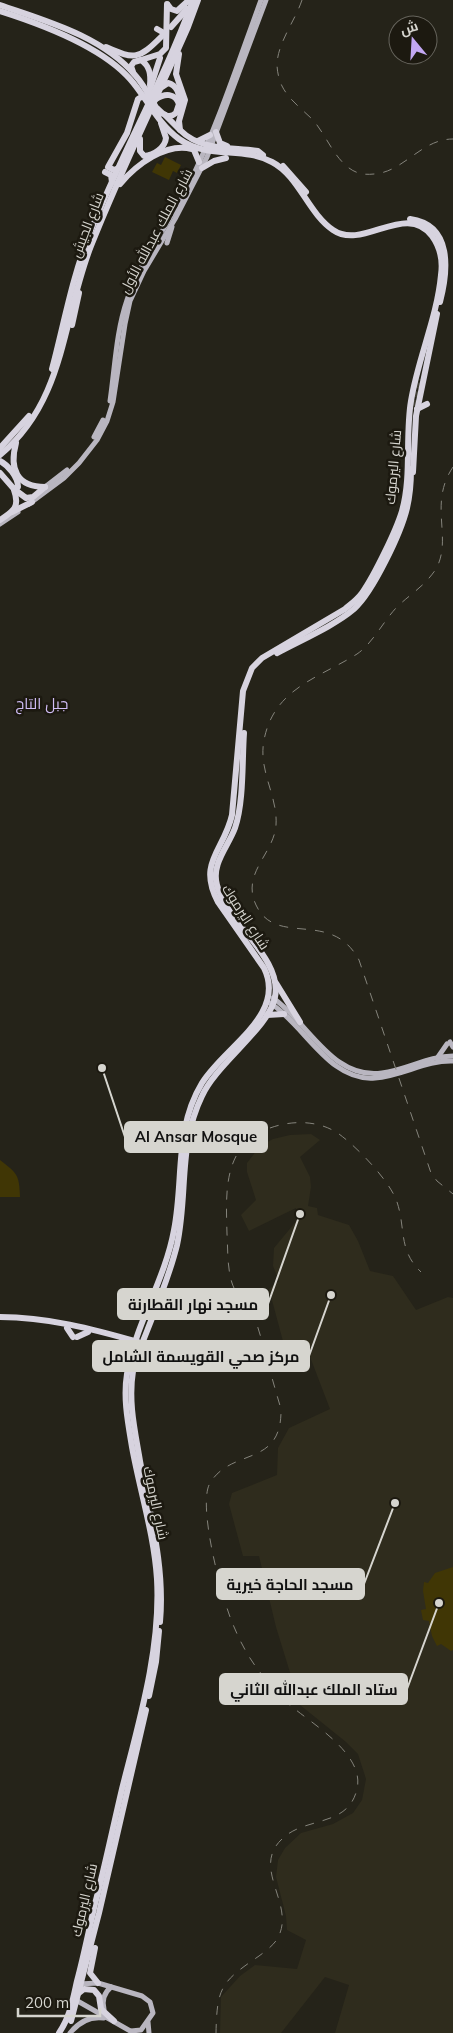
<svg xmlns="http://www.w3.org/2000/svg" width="453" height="2033" viewBox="0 0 453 2033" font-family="Mulish,Cairo,sans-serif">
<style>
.built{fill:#2f2c1d}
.green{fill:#403605}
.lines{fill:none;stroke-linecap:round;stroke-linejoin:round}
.highway-tunnel{stroke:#403e34;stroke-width:6;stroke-dasharray:6 3;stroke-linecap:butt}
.major{stroke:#b9b6c0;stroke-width:5}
.highway{stroke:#d7d3df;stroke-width:6}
.rail{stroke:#85847c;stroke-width:1;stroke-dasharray:9 9;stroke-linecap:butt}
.labels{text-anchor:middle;stroke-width:5;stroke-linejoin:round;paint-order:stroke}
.street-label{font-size:14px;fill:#d6d5cf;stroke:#1c1910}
.neighbourhood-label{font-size:15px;fill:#d0bdf5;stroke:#1c1910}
.leader{fill:none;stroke:#d6d5cf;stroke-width:2}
.callout-dot{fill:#d6d5cf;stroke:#1c1910;stroke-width:2}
.callout{fill:#d6d5cf;stroke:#d6d5cf;stroke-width:2}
.callout-label{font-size:15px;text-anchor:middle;font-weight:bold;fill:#111}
</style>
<rect width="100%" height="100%" fill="#252319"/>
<!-- built -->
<path class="built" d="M311 1134 320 1140 300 1157 310 1177 311 1187 308 1206 317 1208 318 1215 349 1225 358 1241 370 1271 393 1276 416 1310 448 1297 453 1298V2033H335L349 1985 325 1977 281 2033H220L221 1997 240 1976 255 1965 297 1969 306 1940 287 1930 286 1916 276 1877 278 1860 285 1848 301 1833 333 1824 353 1813 362 1800 366 1779 358 1754 346 1742 300 1705 276 1627 259 1556H243L229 1504 232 1493 277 1475 278 1448 289 1428 330 1409 307 1349 284 1345 269 1289 279 1281 273 1266 274 1248 298 1219 296 1208 249 1231 241 1215 256 1200 247 1172V1163L260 1146 273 1139 290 1135Z"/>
<!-- green -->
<g class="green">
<path d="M165 157 181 165 177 173 173 171 169 180 152 172 157 163 161 165Z"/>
<path d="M0 1160C18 1174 19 1175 20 1197H0Z"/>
<path d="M453 1567V1650L451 1651 441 1644 437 1646 432 1636 429 1621 423 1620 421 1610 426 1609 423 1591 424 1582 428 1583 435 1573Z"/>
</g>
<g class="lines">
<!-- highway-tunnel -->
<path class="highway-tunnel" d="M414 406 420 379"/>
<!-- major -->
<g class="major">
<path d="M167 243 172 227"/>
<path d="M110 401C115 367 116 332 127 300 141 257 172 221 191 180 219 122 239 60 261 0"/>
<path d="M94 437 103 420"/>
<path d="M45 487 67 470"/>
<path d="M29 504 64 478 79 463 97 440 107 421 113 402 125 324 130 301 144 271 175 219 207 157 266 0"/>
<path d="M0 524 18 512"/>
<path d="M273 998C309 1023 332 1080 382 1073 407 1070 428 1056 453 1056"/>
<path d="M270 1003C305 1025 329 1082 375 1078 402 1076 426 1060 453 1061"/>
<path d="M450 1042 453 1047"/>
<path d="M438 1057 447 1044"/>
<path d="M79 1984 98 1983 142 1996 150 2002 153 2013 141 2030 131 2031"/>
<path d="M74 1999 132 2032"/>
<path d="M104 2009C102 2001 104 1993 111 1987"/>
<path d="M148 2022 149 2033"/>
<path d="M70 2033C79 2022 90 2016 104 2018"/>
</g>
<!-- highway -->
<g class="highway">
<path d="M0 5C46 21 102 36 135 75 145 86 152 101 160 114"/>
<path d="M168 5 171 9 177 11 189 0"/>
<path d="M0 11C41 24 101 46 130 79 147 98 157 123 179 139 209 160 242 146 272 162 299 176 308 213 333 230 363 251 406 201 432 236 440 247 443 261 441 275 437 318 418 358 411 401 405 436 412 476 402 511 396 531 374 576 362 593 357 600 351 604 345 609L262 658 252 668 243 691 232 815C224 851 197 862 218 902L264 968C287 1015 224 1047 202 1083 174 1129 184 1180 174 1230 165 1280 135 1325 127 1374 123 1398 128 1423 132 1447 140 1491 154 1534 157 1579 161 1649 139 1722 122 1789 113 1827 105 1866 95 1904 89 1929 84 1955 77 1981 73 1999 70 2017 59 2033"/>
<path d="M171 27 187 9"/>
<path d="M157 29 164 33"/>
<path d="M106 47C135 60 139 59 161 37"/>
<path d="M179 54 176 74 185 100 179 121 180 130C201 151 231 147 258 151L263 155"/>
<path d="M141 60 160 54 166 48 167 4"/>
<path d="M133 72 131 66 134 62 141 60C150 66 151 75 150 85"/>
<path d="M162 87 168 83C177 85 180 95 180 103"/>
<path d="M147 98 160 58"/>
<path d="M156 99C165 93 175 93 179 104L176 113C169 119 164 115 158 109"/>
<path d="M165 115 180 130"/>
<path d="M216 132 220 143 227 146"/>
<path d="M140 139V151L144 156C154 155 165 148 166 138L161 123"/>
<path d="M198 141 210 135"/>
<path d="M194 150 199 162"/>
<path d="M283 166 306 192"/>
<path d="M119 168 114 170 108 167 127 133 138 99 143 96"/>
<path d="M202 168 214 161 226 158"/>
<path d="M105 172 111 175 112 182"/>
<path d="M120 184C136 165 166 142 192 149"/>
<path d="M410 219C453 225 448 271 440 302"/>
<path d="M72 325 79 293"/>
<path d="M52 369C64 324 72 277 90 233 121 154 164 80 193 0"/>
<path d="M417 409 427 404"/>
<path d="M16 443C9 469 17 487 45 487"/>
<path d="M0 448 29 416"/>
<path d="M0 455C66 400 62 319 91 246 120 172 156 100 188 27L198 0"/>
<path d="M0 461C8 465 18 477 18 487L14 489"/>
<path d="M413 472 416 416 437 314"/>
<path d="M0 473 14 489 26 498 33 497 45 487"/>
<path d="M12 512 32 502"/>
<path d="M0 520C14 511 20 507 14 490"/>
<path d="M277 653C301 640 334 626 354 609 373 592 401 533 407 508 410 495 411 482 411 469"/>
<path d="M276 983 300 1022"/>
<path d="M267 1015 284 1014"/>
<path d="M0 1317C47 1317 93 1329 138 1342"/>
<path d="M67 1328 73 1337"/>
<path d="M77 1337 88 1332"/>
<path d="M121 1342 131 1358"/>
<path d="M160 1622C165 1566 150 1515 140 1461 135 1431 128 1402 133 1371 136 1357 142 1344 147 1331 158 1303 170 1274 177 1245 188 1194 178 1145 202 1096 216 1064 270 1027 275 997 283 958 226 922 217 885 211 864 228 847 235 828 244 802 242 760 244 733"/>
<path d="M149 1696 156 1662 159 1631"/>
<path d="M95 1948 90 1973 98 1983"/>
<path d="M79 1993 84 1989 94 1990 99 1996 101 2009 114 2021"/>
<path d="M71 2021 99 1913 146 1710"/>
</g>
<!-- rail -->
<g class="rail">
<path d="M302 0C295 21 278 42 277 64 277 71 279 80 282 86 289 100 302 109 313 120 326 135 333 156 349 168 357 174 365 175 374 174 404 172 421 139 453 139"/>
<path d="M453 467C428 504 453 538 436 569 423 588 411 593 396 608 383 622 372 644 357 654 319 678 274 688 264 740 258 771 278 796 276 825 274 854 241 873 256 905 276 948 331 908 359 960L431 1173 437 1181 453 1194"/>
<path d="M216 2033C217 1987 221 1982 259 1956 267 1950 277 1943 280 1933 292 1901 252 1867 282 1839 305 1816 348 1828 357 1789 365 1755 314 1725 291 1706 281 1698 272 1687 264 1677 250 1661 240 1642 232 1622 222 1598 197 1505 210 1483 232 1447 282 1468 281 1409 275 1389 270 1370 264 1351 262 1342 260 1333 257 1325 250 1311 237 1298 232 1283 227 1267 228 1250 227 1234 226 1193 222 1145 270 1128 292 1120 319 1120 339 1134 357 1147 390 1181 397 1202 406 1229 398 1250 421 1272"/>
</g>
</g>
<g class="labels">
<!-- street labels -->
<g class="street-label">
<text transform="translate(87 225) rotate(-69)" y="5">شارع الجيش</text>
<text transform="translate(156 231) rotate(-62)" y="5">شارع الملك عبدالله الأول</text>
<text transform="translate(393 467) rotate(-85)" y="5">شارع اليرموك</text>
<text transform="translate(246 917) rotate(57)" y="5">شارع اليرموك</text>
<text transform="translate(156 1503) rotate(78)" y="5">شارع اليرموك</text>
<text transform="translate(84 1900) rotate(-77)" y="5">شارع اليرموك</text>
</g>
<!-- neighbourhood labels -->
<g class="neighbourhood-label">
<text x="42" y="709">جبل التاج</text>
</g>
</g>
<!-- callouts -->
<path class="leader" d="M102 1068L125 1137M300 1214L268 1304M331 1295L309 1356M395 1503L364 1584M439 1603L407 1689"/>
<g class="callout-dot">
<circle cx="102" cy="1068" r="5"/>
<circle cx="300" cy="1214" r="5"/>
<circle cx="331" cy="1295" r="5"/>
<circle cx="395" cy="1503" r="5"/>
<circle cx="439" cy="1603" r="5"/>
</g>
<g class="callout">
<rect x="125" y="1122" width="142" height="30" rx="5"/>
<rect x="118" y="1289" width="150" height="30" rx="5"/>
<rect x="93" y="1341" width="216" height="30" rx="5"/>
<rect x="217" y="1569" width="147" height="30" rx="5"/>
<rect x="220" y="1674" width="187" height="30" rx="5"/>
</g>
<g class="callout-label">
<text x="196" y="1142">Al Ansar Mosque</text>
<text x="193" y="1310">مسجد نهار القطارنة</text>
<text x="201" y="1362">مركز صحي القويسمة الشامل</text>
<text x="290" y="1590">مسجد الحاجة خيرية</text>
<text x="314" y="1695">ستاد الملك عبدالله الثاني</text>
</g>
<!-- north arrow -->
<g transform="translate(413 40) rotate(342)"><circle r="24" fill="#1c1910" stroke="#66645c"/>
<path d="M0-4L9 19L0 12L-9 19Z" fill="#c2a7f2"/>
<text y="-8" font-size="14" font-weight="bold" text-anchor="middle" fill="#d6d5cf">ش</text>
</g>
<!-- scale -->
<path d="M18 2008v8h82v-8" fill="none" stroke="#d6d5cf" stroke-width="2.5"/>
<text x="25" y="2008" font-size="15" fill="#d6d5cf" stroke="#1c1910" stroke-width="4" paint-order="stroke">200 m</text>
</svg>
